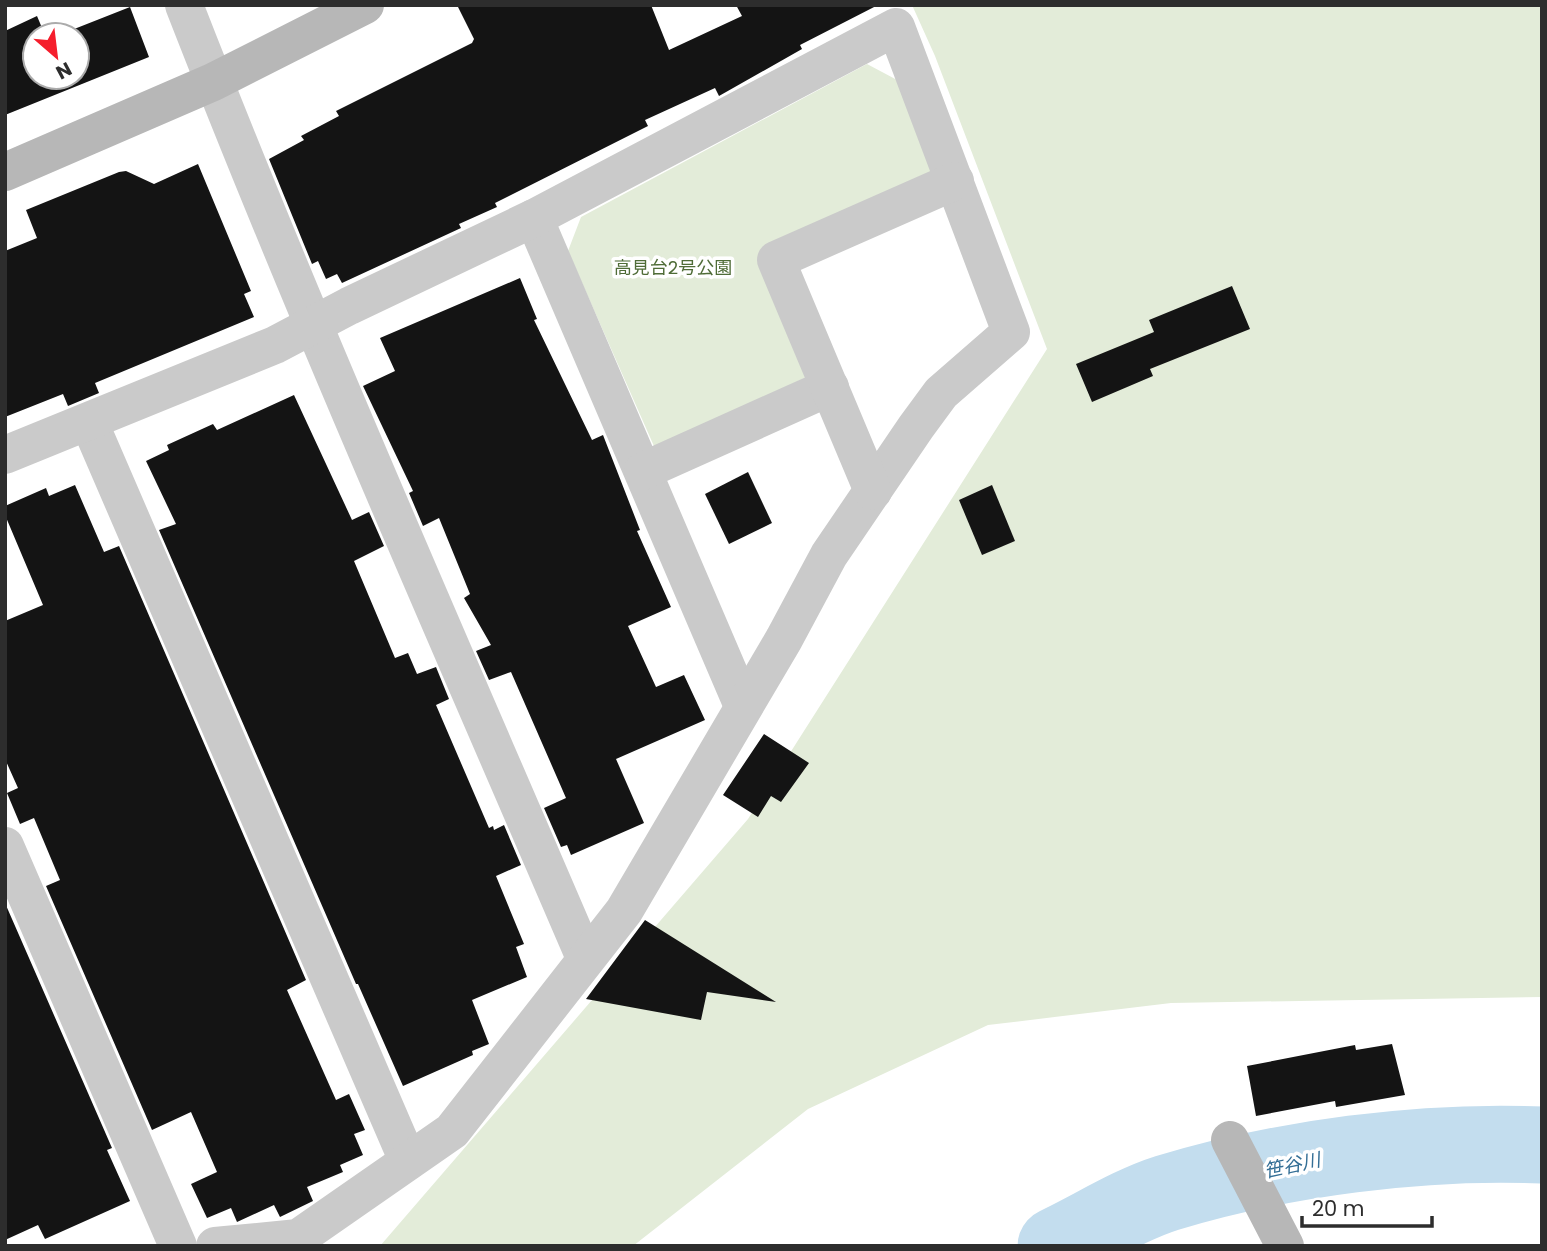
<svg xmlns="http://www.w3.org/2000/svg" width="1547" height="1251" viewBox="0 0 1547 1251" font-family="Poppins,'Noto Sans JP',sans-serif">
<style>
.green{fill:#e3ecd9}
.lines{fill:none;stroke-linecap:round;stroke-linejoin:round}
.river{stroke:#c3ddee;stroke-width:77}
.building{fill:#141414}
.street{stroke:#cacaca;stroke-width:38}
.secondary{stroke:#b7b7b7;stroke-width:38}
.labels{text-anchor:middle;stroke-width:7;stroke-linejoin:round;paint-order:stroke}
.park-label{font-size:18px;fill:#4f6c37;stroke:#fff}
.water-label{font-size:19px;font-style:italic;fill:#346f96;stroke:#fff}
</style>
<rect width="100%" height="100%" fill="#fff"/>
<!-- green -->
<g class="green">
<path d="M912 5H1542V997L1171 1003 988 1025 808 1109 633 1246H380L748 819 1047 349 935 56Z"/>
<path d="M867 64 899 81 934 176 760 252 812 374 657 453 568 251 581 217Z"/>
</g>
<g class="lines">
<!-- river -->
<path class="river" d="M1056 1246C1092 1229 1129 1205 1167 1193 1282 1158 1422 1140 1542 1145"/>
</g>
<!-- building -->
<g class="building">
<path d="M457 5H651L669 50 742 16 736 5H878L800 45 802 49 719 96 715 88 645 120 648 126 495 203 497 207 459 224 461 228 342 283 337 274 326 279 318 261 312 264 269 159 304 140 301 136 339 116 336 111 472 43 474 39Z"/>
<path d="M130 7 149 57 5 115V31L37 16 45 35H35V77H77V35H59Z"/>
<path d="M198 164 251 291 244 294 254 317 95 383 99 393 68 406 63 394 5 417V251L37 238 26 210 119 172 126 171 154 184Z"/>
<path d="M520 278 537 319 534 320 592 440 603 435 640 530 637 531 671 607 628 626 656 687 684 675 705 720 616 759 644 823 571 855 567 845 561 847 544 808 566 798 511 672 489 680 476 651 491 645 464 598 470 594 439 518 423 526 409 493 413 491 363 386 395 371 380 338Z"/>
<path d="M1232 286 1250 329 1150 369 1153 376 1092 402 1076 364 1154 332 1149 320Z"/>
<path d="M294 395 352 520 369 512 384 546 354 561 395 658 408 653 417 674 436 667 449 699 436 705 489 828 493 826 494 830 504 825 521 865 496 876 524 944 516 947 527 977 472 1000 489 1044 472 1051 473 1055 403 1086 358 984H356L159 530 176 524 146 461 169 450 167 445 213 424 217 430Z"/>
<path d="M748 472 772 523 729 544 705 494Z"/>
<path d="M75 485 104 552 119 546 306 980 287 990 336 1100 349 1094 365 1130 354 1134 363 1155 340 1165 343 1172 307 1187 313 1201 280 1217 274 1205 237 1222 231 1208 207 1218 191 1184 217 1172 191 1112 152 1130 46 886 60 880 34 818 20 824 7 793 18 788 5 759V621L43 605 5 515V506L46 488 49 496Z"/>
<path d="M992 485 1015 541 982 555 959 500Z"/>
<path d="M764 734 809 763 781 802 771 796 758 817 723 795Z"/>
<path d="M5 903 112 1148 107 1150 130 1201 45 1239 38 1225 5 1240Z"/>
<path d="M645 920 776 1002 707 992 701 1020 586 999Z"/>
<path d="M1392 1044 1405 1095 1336 1107 1335 1101 1256 1116 1247 1066 1355 1045 1356 1050Z"/>
</g>
<g class="lines">
<!-- street -->
<g class="street">
<path d="M184 5C309 326 449 641 585 958"/>
<path d="M534 218 743 706"/>
<path d="M89 422 408 1161"/>
<path d="M5 455 275 345 349 306 534 218 896 27 1011 332 941 393 916 427 829 555 784 639 624 911 452 1131 298 1238 215 1246"/>
<path d="M643 471 830 387"/>
<path d="M873 491 776 260 955 181"/>
<path d="M5 846 178 1246"/>
</g>
<!-- secondary -->
<g class="secondary">
<path d="M5 172 213 82 365 5"/>
<path d="M1230 1140 1285 1246"/>
</g>
</g>
<g class="labels">
<!-- park labels -->
<g class="park-label">
<text x="673" y="274">高見台2号公園</text>
</g>
<!-- water labels -->
<g class="water-label">
<text transform="translate(1292 1165) rotate(-12)" y="7">笹谷川</text>
</g>
</g>
<!-- border -->
<rect width="1547" height="1251" fill="none" stroke="#2d2d2d" stroke-width="14"/>
<!-- north arrow -->
<g transform="translate(56 56) rotate(152)"><circle r="33" fill="#ffffff" stroke="#ababab" stroke-width="2"/>
<path d="M0-5L12 26L0 18L-12 26Z" fill="#f51e2c"/>
<text y="-10" font-size="19" font-weight="bold" text-anchor="middle" fill="#2d2d2d">N</text>
</g>
<!-- scale -->
<path d="M1302 1216v10h130v-10" fill="none" stroke="#2d2d2d" stroke-width="3.5"/>
<text x="1312" y="1216" font-size="21" fill="#2d2d2d" stroke="#ffffff" stroke-width="5" paint-order="stroke">20 m</text>
</svg>
